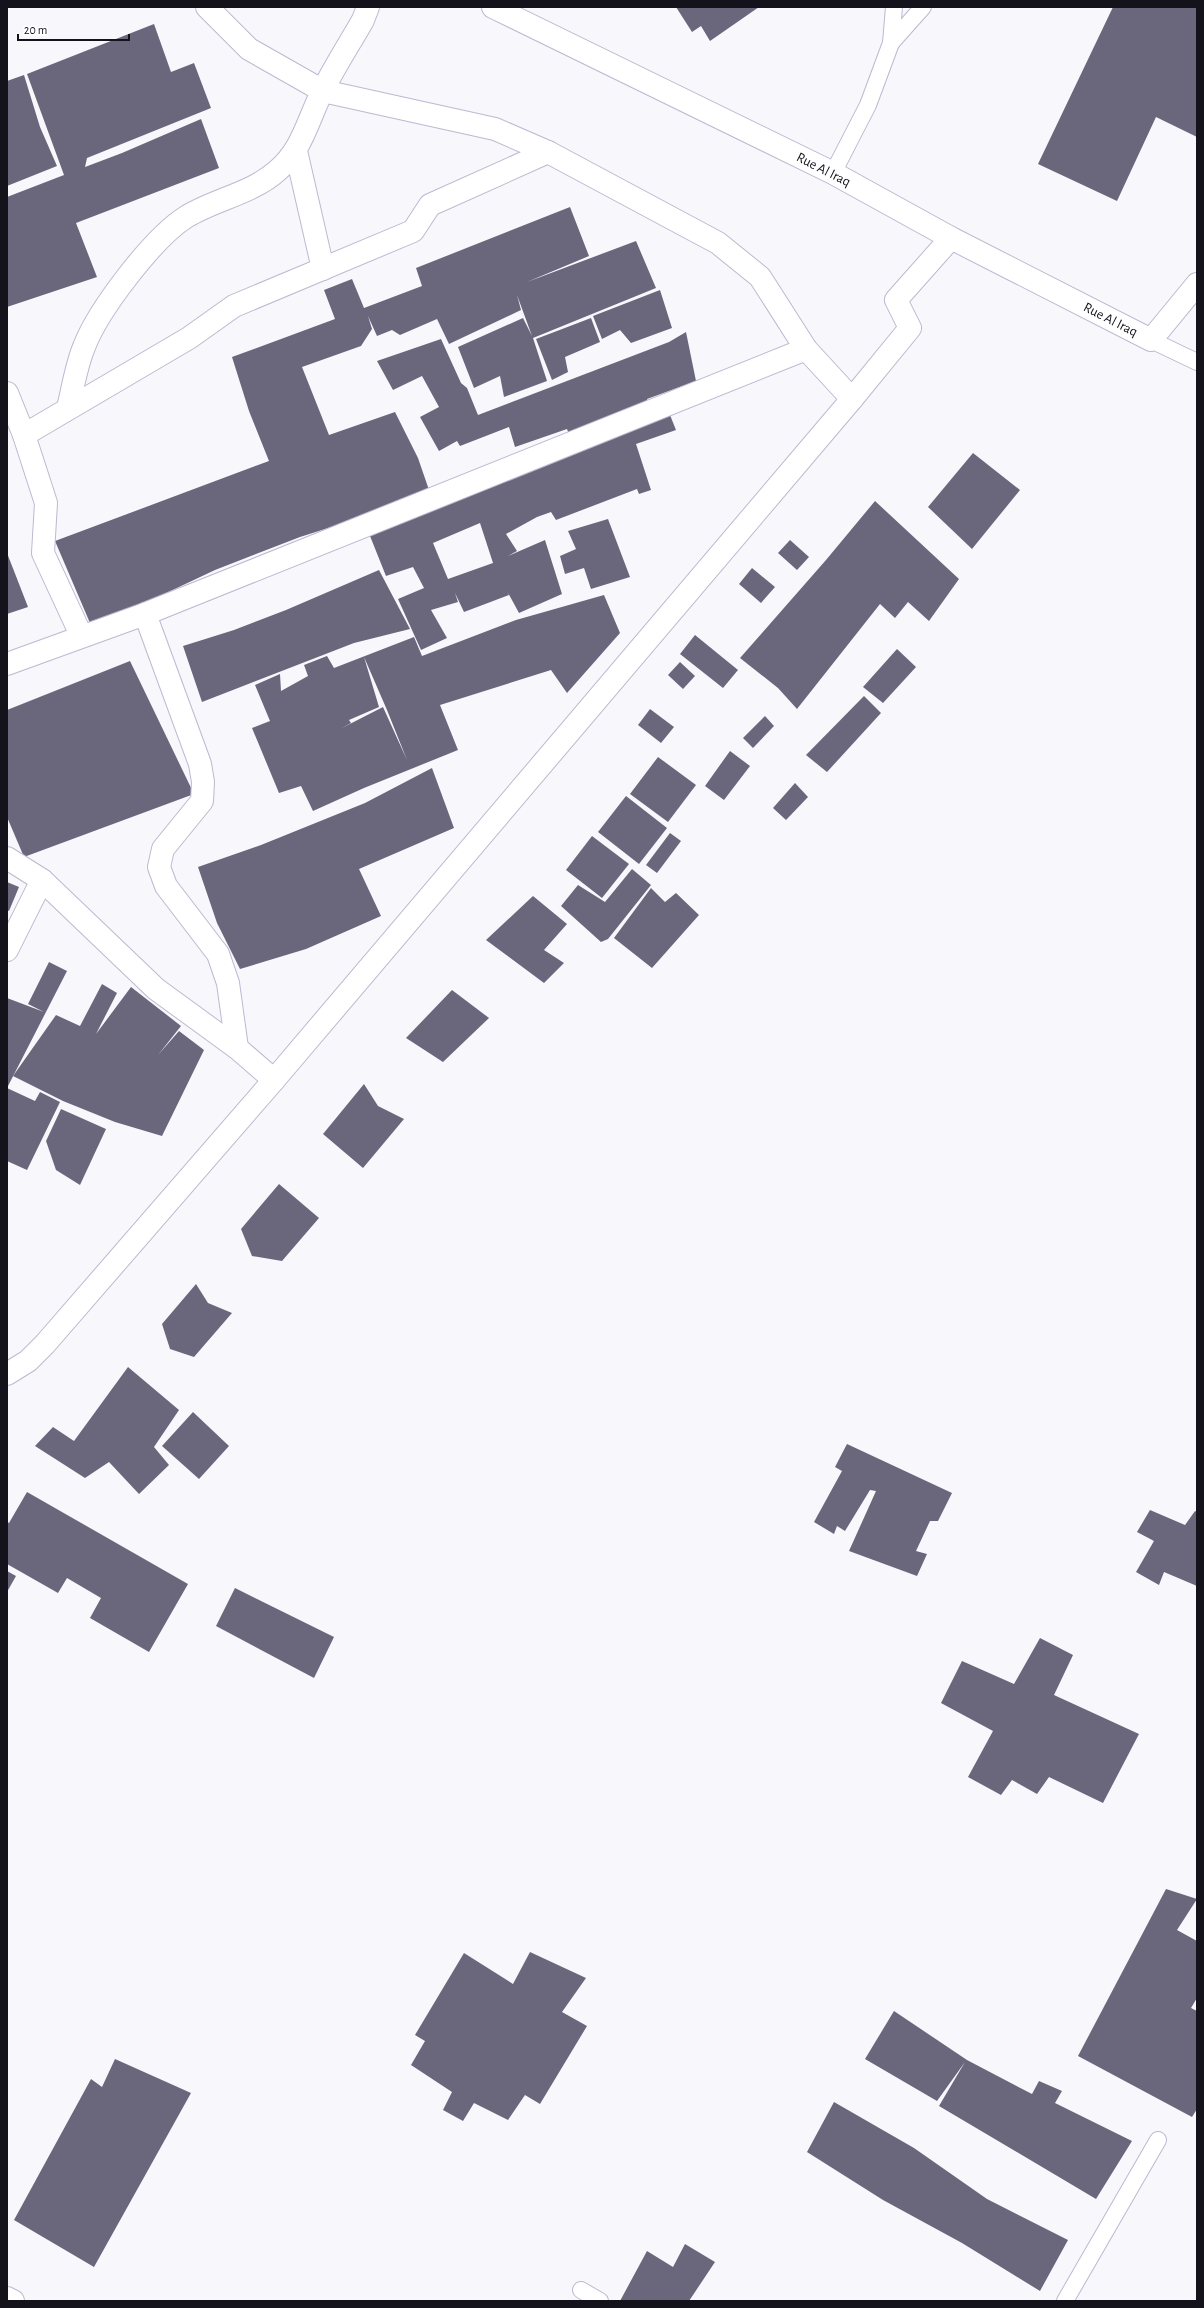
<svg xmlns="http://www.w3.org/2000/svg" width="1204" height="2308" viewBox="0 0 1204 2308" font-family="'Alegreya Sans',sans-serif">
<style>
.building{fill:#6a677d;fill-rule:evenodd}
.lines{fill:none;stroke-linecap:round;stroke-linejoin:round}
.lane-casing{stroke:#bcb9d1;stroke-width:18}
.street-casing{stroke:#bcb9d1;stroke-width:24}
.secondary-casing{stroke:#bcb9d1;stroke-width:24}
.lane{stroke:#fff;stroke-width:16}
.street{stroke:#fff;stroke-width:22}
.secondary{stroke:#fff;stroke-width:22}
.labels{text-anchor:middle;stroke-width:3;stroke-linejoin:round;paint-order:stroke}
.street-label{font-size:14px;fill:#14121b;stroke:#fff}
</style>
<rect width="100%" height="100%" fill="#f8f7fc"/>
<!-- building -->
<g class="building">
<path d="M676 7H759L710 41 701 26 692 32Z"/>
<path d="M1113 7H1197V137L1156 117 1117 201 1038 164Z"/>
<path d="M154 24 171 72 194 63 211 108 87 158 85 167 122 153 201 119 219 168 76 223 97 277 7 307V197L64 175 27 74Z"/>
<path d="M24 75 40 127 57 166 7 186V81Z"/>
<path d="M570 207 589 256 527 282 636 241 656 288 533 338 547 381 504 397 500 376 474 388 458 347 523 318 532 336 517 295 521 310 449 344 437 319 400 335 392 330 377 336 368 316 372 329 361 346 302 367 329 435 395 412 418 458 429 490 366 516 300 537 215 570 143 604 90 623 55 541 269 461 249 411 232 357 335 319 324 290 352 279 364 308 422 286 416 268Z"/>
<path d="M660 290 672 328 631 343 620 330 602 339 593 316Z"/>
<path d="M591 318 600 342 565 357 568 372 552 380 536 339Z"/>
<path d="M686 332 696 381 647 399 650 406 570 437 567 429 515 447 509 427 460 446 457 441 439 451 420 417 439 407 422 376 393 390 377 361 441 339 461 383 467 388 478 415 669 342Z"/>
<path d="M670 415 676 430 636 444 651 490 639 494 637 489 556 520 551 512 537 517 506 534 517 551 508 556 545 540 562 594 519 613 507 591 509 595 464 612 455 593 458 602 431 610 447 638 421 650 398 599 424 588 413 567 386 576 368 531 619 436 624 431ZM480 523 493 563 448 579 433 543Z"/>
<path d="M973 453 1020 490 972 549 928 507Z"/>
<path d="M875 501 959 579 929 621 908 602 895 618 880 604 797 709 778 688 740 658 826 560Z"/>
<path d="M608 519 630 577 591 589 584 568 565 574 560 556 576 549 568 531Z"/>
<path d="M790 540 809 557 797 570 778 553Z"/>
<path d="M7 553 28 607 7 614Z"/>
<path d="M752 568 775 587 761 603 739 584Z"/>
<path d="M379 570 410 629 354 643 202 702 183 646 234 630 286 610Z"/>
<path d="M604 595 620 633 567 693 551 670 440 705 458 750 364 788 313 811 301 786 279 793 252 728 270 721 255 685 280 674 281 691 308 676 304 665 327 656 334 668 414 637 422 656 516 620ZM364 657 387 710 407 760 383 707 340 729 351 723 349 720 379 707Z"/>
<path d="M695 635 738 670 723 688 680 654Z"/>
<path d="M897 649 916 667 883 703 863 687Z"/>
<path d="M130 661 194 794 24 857 7 817V710Z"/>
<path d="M680 662 695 676 683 689 668 675Z"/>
<path d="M864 696 881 713 827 772 806 755Z"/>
<path d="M650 709 674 727 661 743 638 725Z"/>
<path d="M765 716 774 726 753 748 743 738Z"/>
<path d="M730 751 750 766 724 800 705 786Z"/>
<path d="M658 757 696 785 668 822 630 794Z"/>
<path d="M432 768 454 828 359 869 381 916 306 949 240 969 217 923 198 867 261 845 365 803Z"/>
<path d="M795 783 808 797 786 820 773 808Z"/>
<path d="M626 796 667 828 639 864 598 832Z"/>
<path d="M670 833 681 841 657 873 646 865Z"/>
<path d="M592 836 629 864 602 898 566 870Z"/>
<path d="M632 869 651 885 608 939 601 942 561 906 578 885 605 902Z"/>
<path d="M7 882 19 887 9 911 7 910Z"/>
<path d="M651 888 665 902 676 893 699 915 652 968 614 938Z"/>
<path d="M533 896 567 924 544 950 564 963 544 983 486 940Z"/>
<path d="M49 962 67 971 7 1088 35 1101 40 1092 60 1102 27 1170 7 1161V998L44 1012 28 1004Z"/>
<path d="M102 984 117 993 96 1034 131 987 181 1026 158 1055 179 1031 204 1050 162 1136 115 1122 63 1101 13 1076 56 1015 80 1026Z"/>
<path d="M452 990 489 1018 443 1062 406 1038Z"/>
<path d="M364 1084 378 1106 404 1119 363 1168 323 1134Z"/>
<path d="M61 1109 106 1129 80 1185 56 1170 46 1141Z"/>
<path d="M279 1184 319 1218 282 1261 252 1256 241 1229Z"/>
<path d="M196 1284 208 1303 232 1313 194 1357 170 1349 162 1324Z"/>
<path d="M128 1367 179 1410 154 1447 169 1465 139 1494 109 1462 85 1478 35 1446 53 1427 74 1441Z"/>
<path d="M193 1412 229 1446 199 1479 162 1446Z"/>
<path d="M847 1444 952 1493 938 1521H930L916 1551 927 1554 917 1576 849 1551 876 1491 870 1490 845 1531 837 1526 834 1534 814 1522 842 1471 835 1467Z"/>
<path d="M27 1492 188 1584 149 1652 90 1618 101 1598 67 1578 58 1593 7 1564V1522L9 1523Z"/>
<path d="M1150 1510 1185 1525 1195 1511 1197 1512V1586L1164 1572 1159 1585 1136 1572 1154 1541 1137 1532Z"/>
<path d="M7 1571 16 1576 7 1592Z"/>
<path d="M235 1588 334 1637 314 1678 216 1626Z"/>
<path d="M1040 1638 1073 1655 1054 1695 1139 1734 1103 1803 1049 1777 1037 1794 1012 1780 1001 1795 968 1777 993 1731 941 1703 962 1661 1014 1684Z"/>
<path d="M1166 1889 1197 1899 1177 1930 1197 1941V1998L1191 2008 1197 2011V2109L1192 2117 1078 2056Z"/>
<path d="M530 1952 586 1978 562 2012 587 2026 540 2104 525 2095 508 2120 474 2103 463 2121 443 2110 452 2092 411 2065 425 2041 415 2035 464 1953 513 1984Z"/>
<path d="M894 2011 967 2060 1032 2094 1039 2081 1062 2091 1055 2103 1132 2141 1096 2199 939 2106 965 2062 937 2101 865 2059Z"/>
<path d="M115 2059 191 2093 94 2267 14 2220 91 2079 102 2087Z"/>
<path d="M834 2102 914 2148 987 2199 1068 2240 1040 2291 962 2243 883 2200 807 2152Z"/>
<path d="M685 2244 715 2262 689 2301H620L647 2251 673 2267Z"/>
</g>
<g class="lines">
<defs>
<g id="lane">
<path d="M891 43 923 7"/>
<path d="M833 173 868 105 891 43 894 7"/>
<path d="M1151 340 1197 362"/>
<path d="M581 2290 600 2301"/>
<path d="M1065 2301 1158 2140"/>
</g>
<g id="street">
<path d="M207 7 249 49 323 91 495 129 548 152 718 243 760 277 806 349 852 399"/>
<path d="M296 151 323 269"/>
<path d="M7 393 24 435 46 503 43 553 81 635"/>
<path d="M68 408C73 388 76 366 84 347 98 310 153 238 186 217 215 199 251 194 277 171 303 149 308 119 323 90 335 66 350 43 363 20L368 7"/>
<path d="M24 435 189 338 234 306 413 231 430 205 548 152"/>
<path d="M145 614 200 764 203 782 202 801 163 849 159 867 166 886 218 954 228 983 237 1048"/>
<path d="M7 664 145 614 806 349"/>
<path d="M7 858 42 880 156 989 237 1048 274 1080"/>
<path d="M7 950 42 880"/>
<path d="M7 1374 28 1361 45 1344 274 1080 852 399 910 328 896 300 951 238"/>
<path d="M7 2298 13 2301"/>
</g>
<path id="secondary" d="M493 7 833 173 951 238 1151 340 1197 284"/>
</defs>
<!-- lane casing -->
<use href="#lane" class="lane-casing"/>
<!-- street casing -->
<use href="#street" class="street-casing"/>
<!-- secondary casing -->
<use href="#secondary" class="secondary-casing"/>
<!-- lane -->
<use href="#lane" class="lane"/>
<!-- street -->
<use href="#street" class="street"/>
<!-- secondary -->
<use href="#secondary" class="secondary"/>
</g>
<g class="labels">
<!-- street labels -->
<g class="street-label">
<text transform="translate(824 169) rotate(27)" y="5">Rue Al Iraq</text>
<text transform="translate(1111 319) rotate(27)" y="5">Rue Al Iraq</text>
</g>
</g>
<!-- border -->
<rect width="1204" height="2308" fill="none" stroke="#14121b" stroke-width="16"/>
<!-- scale -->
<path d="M18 34v6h111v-6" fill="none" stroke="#14121b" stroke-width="2"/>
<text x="24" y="34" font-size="12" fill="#14121b" stroke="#ffffff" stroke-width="3" paint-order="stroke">20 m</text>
</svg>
